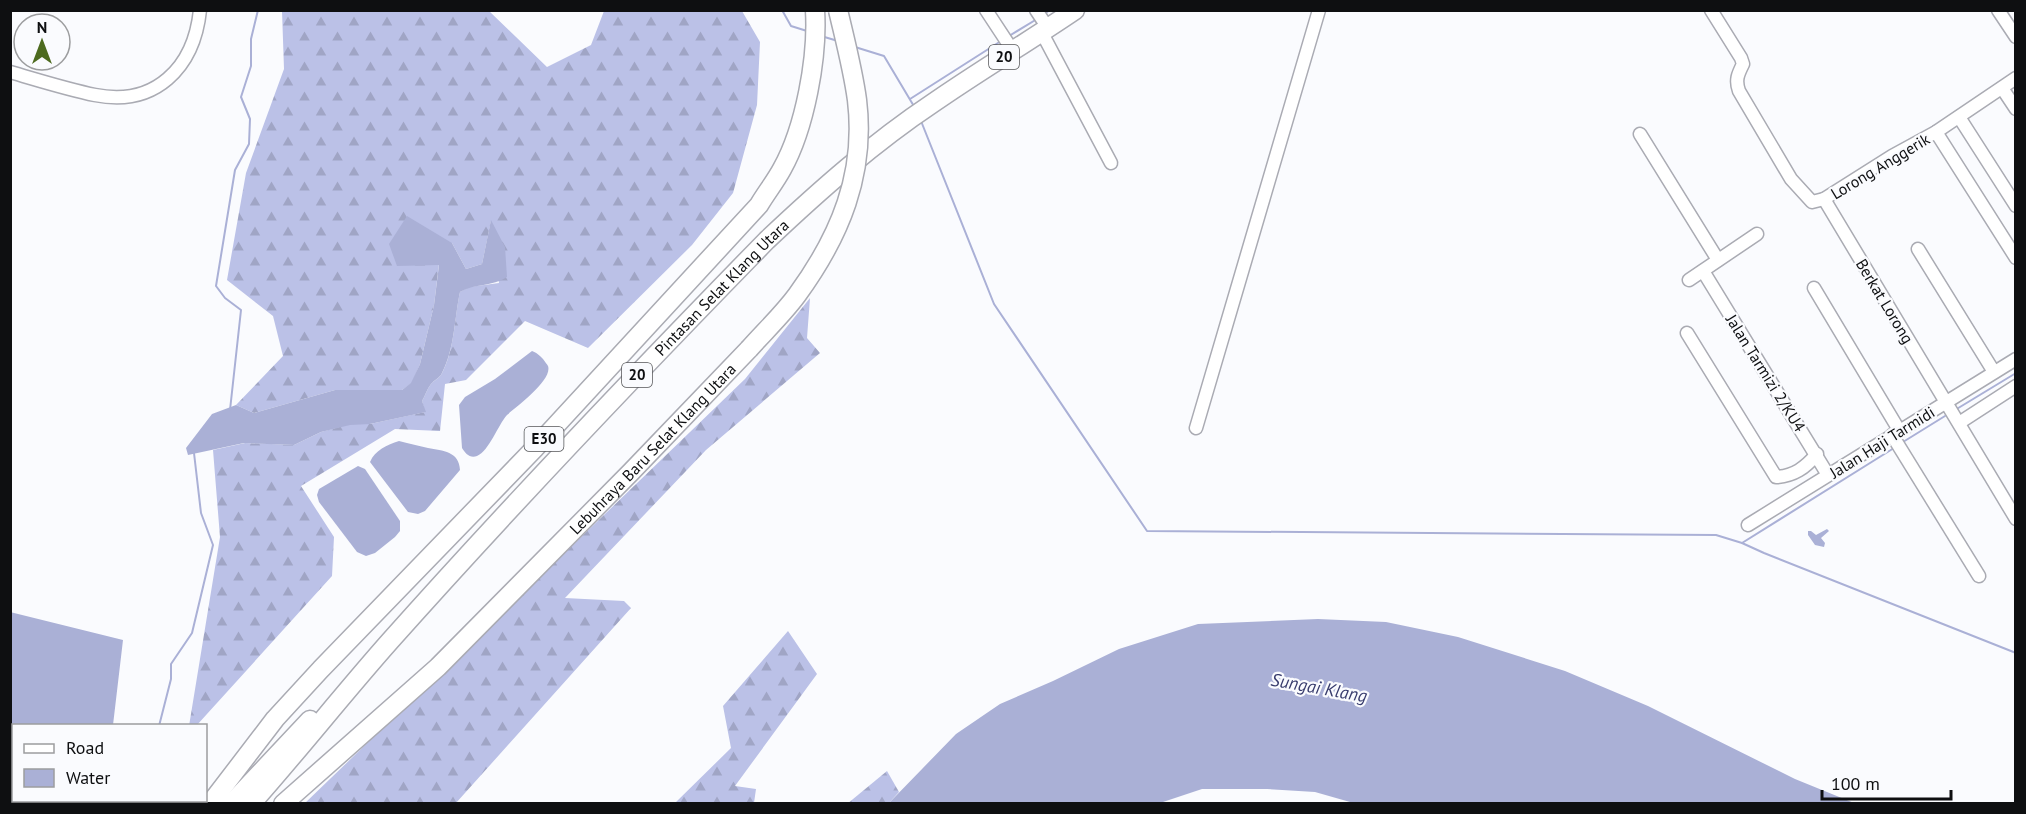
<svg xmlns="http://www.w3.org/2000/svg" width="2026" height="814" viewBox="0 0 2026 814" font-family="'PT Sans',sans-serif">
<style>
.forest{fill:url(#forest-firs)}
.water{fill:#aab0d6}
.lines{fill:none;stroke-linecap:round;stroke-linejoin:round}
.stream{stroke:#aab0d6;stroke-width:2}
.minor-casing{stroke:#aaabb3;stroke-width:15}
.highway-casing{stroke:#aaabb3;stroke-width:21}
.minor{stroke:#fff;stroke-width:12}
.highway{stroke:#fff;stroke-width:18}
.highway-bridge-casing{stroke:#aaabb3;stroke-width:21;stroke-linecap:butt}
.highway-bridge{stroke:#fff;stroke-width:18}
.labels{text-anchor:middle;stroke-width:4.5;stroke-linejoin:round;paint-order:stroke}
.shield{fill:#fafbfe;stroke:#555658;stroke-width:1.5}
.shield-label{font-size:15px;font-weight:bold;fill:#0e0f11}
.street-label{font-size:16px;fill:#0e0f11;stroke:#fafbfe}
.water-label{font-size:18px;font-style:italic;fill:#383c6d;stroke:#fafbfe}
</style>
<defs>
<pattern id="forest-firs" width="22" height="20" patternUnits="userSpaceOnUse" patternTransform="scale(1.5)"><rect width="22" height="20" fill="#bbc1e7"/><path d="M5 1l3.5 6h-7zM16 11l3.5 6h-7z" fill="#a0a5c5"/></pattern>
</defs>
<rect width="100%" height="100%" fill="#fafbfe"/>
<!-- forest -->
<g class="forest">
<path d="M282 11H489L547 67 591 45 604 11H742L760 42 757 105 733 193 692 245 588 348 525 321 466 380 445 384 440 431 395 429 301 486 334 537 332 576 197 725 189 726 220 537 213 450 245 443 294 445 321 432 350 424H370L425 412 422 401C425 396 427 389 431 384 433 381 438 379 441 375 455 350 454 319 460 292L469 287 499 283 491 221 482 264 466 269 452 243 439 264 434 305 420 364 412 383 402 390H335L254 413 236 405 283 356 273 316 227 280 246 173 284 69Z"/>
<path d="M810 298 807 338 820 353 706 450 565 598 624 601 631 608 456 803 304 804 745 379Z"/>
<path d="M788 631 817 674 735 786 756 789 754 803H675L731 748 723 706Z"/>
<path d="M887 771 899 792 889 803 847 804Z"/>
</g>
<!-- water -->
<g class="water">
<path d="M407 216 452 243 466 269 482 264 491 220 505 247 507 277C492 287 475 283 460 292 454 320 455 349 441 375 438 379 434 380 431 384 427 389 425 396 422 401L426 412 370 424 350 425 321 432 294 445 244 443 188 455 186 448 212 414 236 405 254 413 335 390H402L411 383 420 364 434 305 439 265 397 266 389 244Z"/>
<path d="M532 351C537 353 539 355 543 359 545 362 547 364 548 366 553 380 516 407 507 415 498 425 489 451 477 456 470 459 465 453 462 448L459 405 465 397 495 379Z"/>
<path d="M399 441C408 443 418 446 428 448 443 451 459 451 460 470L425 511 418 514 408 512 370 462C375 450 387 445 399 441Z"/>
<path d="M358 466 365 469 400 521V531L395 537 375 553 366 556 357 552 319 502 317 495 319 489Z"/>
<path d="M1827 529 1829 531 1821 538 1825 543 1824 547 1815 545 1808 535V531H1811L1816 535Z"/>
<path d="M10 612 123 640 113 725 14 726 13 739H11Z"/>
<path d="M1318 619 1386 622 1458 637 1565 671 1648 706 1795 779 1854 803 1357 804 1315 792 1267 789H1202L1157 804 889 803 956 734 1000 704 1053 681 1119 649 1198 624Z"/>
</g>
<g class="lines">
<!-- stream -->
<g class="stream">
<path d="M782 10 791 26 807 31"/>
<path d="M1044 14 1050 10"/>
<path d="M821 36 838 41"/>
<path d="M1009 36 1037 19"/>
<path d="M855 47 884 56 915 108"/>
<path d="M910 99 1001 41"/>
<path d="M921 121 994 304 1147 531 1716 535 1742 543 1764 553 2016 653"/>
<path d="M230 410 241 310 225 298 216 286 235 170 249 144 250 119 241 97 251 66V39L258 10"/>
<path d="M1955 410 2016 373"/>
<path d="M1903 442 1945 416"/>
<path d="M1742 543 1894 448"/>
<path d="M159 726 171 679V664L192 633 213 545 201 513 194 453"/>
<path d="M94 800H114"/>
</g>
<defs>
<g id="minor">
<path d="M986 10 1013 51"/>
<path d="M1036 10 1048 28"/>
<path d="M1711 10 1741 58 1743 64C1738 74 1735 80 1739 91L1791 179 1812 202 1824 199 1892 156 1936 132 2016 78"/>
<path d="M1998 10 2016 37"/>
<path d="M1042 33 1111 163"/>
<path d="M10 72C38 80 66 89 95 95 155 107 194 68 200 10"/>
<path d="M2002 88 2016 109"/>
<path d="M1959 117 2016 206"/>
<path d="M1936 132 2016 258"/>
<path d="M1640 134 1718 260"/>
<path d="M1824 199 2016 519"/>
<path d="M1918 249 1994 372"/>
<path d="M1703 271 1828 475"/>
<path d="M1689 280 1757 234"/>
<path d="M1814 288 1899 430"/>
<path d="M1687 333 1776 477C1794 476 1805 468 1817 454"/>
<path d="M1959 423 2016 386"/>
<path d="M1196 428 1319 10"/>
<path d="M1892 435 1979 576"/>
<path d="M1748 525 2016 359"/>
</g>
<g id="highway">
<path d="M210 804 275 719 321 669 535 448 759 205C766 193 775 182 782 169 805 128 818 57 815 10"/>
<path d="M231 804 310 720"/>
<path id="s1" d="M251 804C299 750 343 694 390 641 512 504 639 371 767 240 819 191 873 143 933 103 979 71 1028 42 1075 10"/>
<path id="s2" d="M283 804 438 667 631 472 749 349"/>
</g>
</defs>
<!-- minor casing -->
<use href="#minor" class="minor-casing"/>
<!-- highway casing -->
<use href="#highway" class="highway-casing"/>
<!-- minor -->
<use href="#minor" class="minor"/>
<!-- highway -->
<use href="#highway" class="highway"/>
<defs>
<path id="highway-bridge" d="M749 349C765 331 783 314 797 295 840 236 866 174 857 100 853 70 845 40 838 10"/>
</defs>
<!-- highway-bridge casing -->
<use href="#highway-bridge" class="highway-bridge-casing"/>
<!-- highway-bridge -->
<use href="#highway-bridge" class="highway-bridge"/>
</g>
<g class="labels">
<!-- shield labels -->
<g class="shield">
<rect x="989" y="45" width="30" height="24" rx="4.5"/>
<rect x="622" y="363" width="30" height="24" rx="4.5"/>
<rect x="524.5" y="427" width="39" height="24" rx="4.5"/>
</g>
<g class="shield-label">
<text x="1004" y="62">20</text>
<text x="637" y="380">20</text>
<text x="544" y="444">E30</text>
</g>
<!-- street labels -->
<g class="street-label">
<text transform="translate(1880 166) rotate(-31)" y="6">Lorong Anggerik</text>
<text dy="6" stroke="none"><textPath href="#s1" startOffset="699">Pintasan Selat Klang Utara</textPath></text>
<text transform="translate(1885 301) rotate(59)" y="6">Berkat Lorong</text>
<text transform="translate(1766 373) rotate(58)" y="6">Jalan Tarmizi 2/KU4</text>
<text transform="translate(1882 442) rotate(-32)" y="6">Jalan Haji Tarmidi</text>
<text dy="6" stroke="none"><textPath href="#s2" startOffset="513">Lebuhraya Baru Selat Klang Utara</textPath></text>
</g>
<!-- water labels -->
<g class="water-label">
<text transform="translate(1319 688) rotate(10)" y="6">Sungai Klang</text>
</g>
</g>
<!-- border -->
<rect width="2026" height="814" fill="none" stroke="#0e0f11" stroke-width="24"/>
<!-- legend -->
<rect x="12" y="724" width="195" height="78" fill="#fafbfe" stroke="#9c9d9f" stroke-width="1.5"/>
<rect x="24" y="744" width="30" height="9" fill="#ffffff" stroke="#9c9d9f" stroke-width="1.5"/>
<text x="66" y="754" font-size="18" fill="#0e0f11">Road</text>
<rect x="24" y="769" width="30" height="18" fill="#aab0d6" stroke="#9c9d9f" stroke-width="1.5"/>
<text x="66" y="784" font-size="18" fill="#0e0f11">Water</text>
<!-- north arrow -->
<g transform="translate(42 42)"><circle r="28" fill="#fafbfe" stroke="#9c9d9f" stroke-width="1.5"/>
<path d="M0-4.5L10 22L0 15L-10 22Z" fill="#4d6b1f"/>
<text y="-9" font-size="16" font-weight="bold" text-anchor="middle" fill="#0e0f11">N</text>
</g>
<!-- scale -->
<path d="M1822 790v9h129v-9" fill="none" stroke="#0e0f11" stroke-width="3"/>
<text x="1831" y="790" font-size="18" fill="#0e0f11" stroke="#fafbfe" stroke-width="4.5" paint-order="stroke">100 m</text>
</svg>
